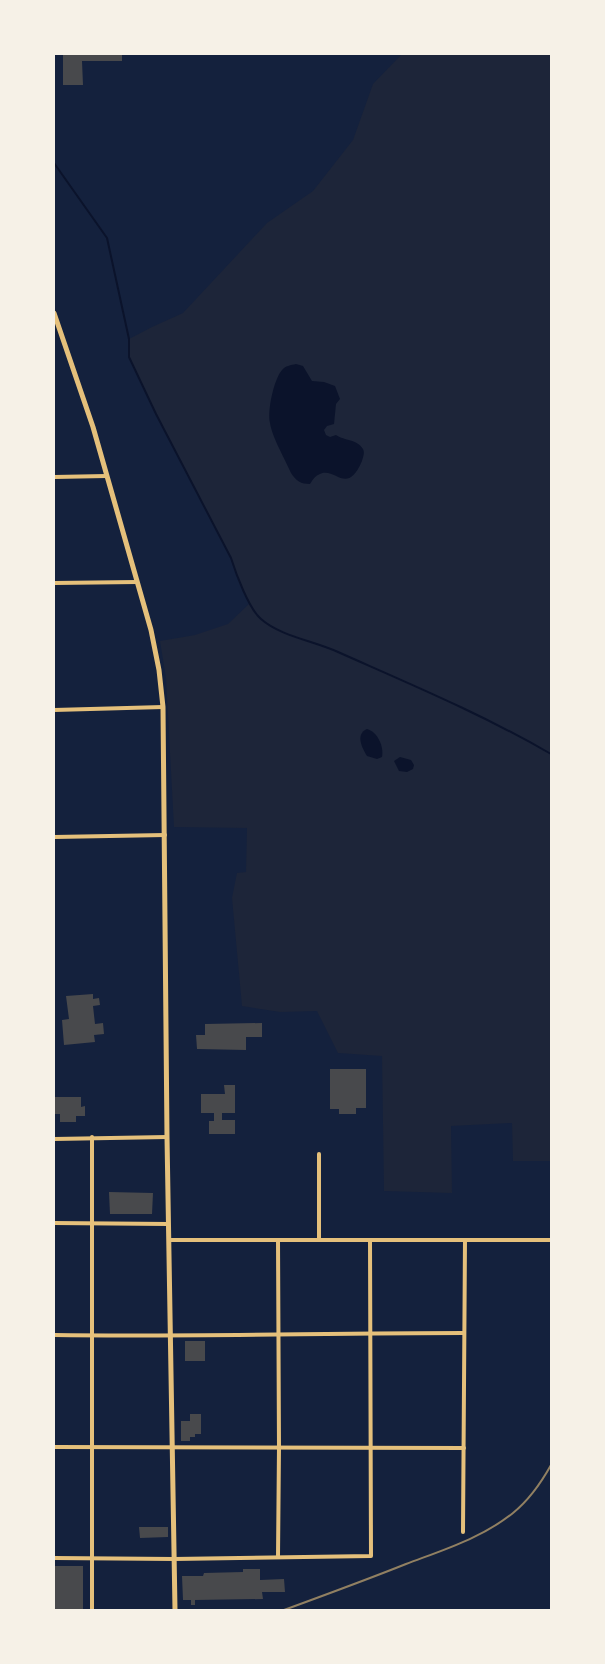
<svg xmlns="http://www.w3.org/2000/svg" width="605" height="1664" viewBox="0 0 605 1664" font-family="'PT Sans Narrow',sans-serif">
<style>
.green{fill:#1d2539}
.water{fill:#0b132b}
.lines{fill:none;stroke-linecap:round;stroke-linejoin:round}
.stream{stroke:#0b132b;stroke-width:2}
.building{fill:#48494c}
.minor{stroke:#e5c07b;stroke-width:4}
.secondary{stroke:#e5c07b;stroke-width:5}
.rail{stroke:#918062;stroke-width:2}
</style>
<rect width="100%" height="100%" fill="#14213d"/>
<!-- green -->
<path class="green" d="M402 54H550L551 1161H513L512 1123 451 1126 452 1193 384 1191 382 1056 338 1053 317 1011 280 1012 242 1006 232 898 237 873 246 872 247 828 174 827 166 678 160 641 195 635 228 624 250 603 239 583 231 558 159 419 129 357V339L152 327 183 313 267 223 313 191 353 140 373 84Z"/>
<!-- water -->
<g class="water">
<path d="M296 364 303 366 312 381 324 382 335 386 340 399 336 404 334 424 327 426 324 430 326 435 330 437 336 435C345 441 357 439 363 449 365 453 363 457 362 461 346 498 335 464 318 475 315 476 312 481 310 484 301 484 296 481 291 473 285 459 272 437 270 423 267 411 274 379 282 370 285 366 291 365 296 364Z"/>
<path d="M367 729C378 732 384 747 382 757L377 759 367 756C362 748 355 734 367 729Z"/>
<path d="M400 757 411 760 414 765 413 769 407 772 399 771 394 761Z"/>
</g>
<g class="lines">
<!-- stream -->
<path class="stream" d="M54 163 107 238 129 339V357L156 414 231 558C236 574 249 609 261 619 280 636 314 641 338 652 410 684 482 714 551 754"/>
</g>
<!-- building -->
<g class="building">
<path d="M63 54H122V61H82L83 85H63Z"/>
<path d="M93 994V999L99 998 100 1005 93 1006 95 1024 103 1023 104 1034 94 1035 95 1042 64 1045 62 1020 69 1019 66 996Z"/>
<path d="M262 1023V1037H246V1050L197 1049 196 1035H205V1024Z"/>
<path d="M330 1069H366V1108H356V1114H339V1109H330Z"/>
<path d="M224 1085H235V1113H222V1120H235V1134H209V1121H214V1113H201V1094H225Z"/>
<path d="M54 1097H81V1107L85 1106V1116H76V1122H60V1114H54Z"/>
<path d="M109 1192 153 1193 152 1214H110Z"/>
<rect x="185" y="1341" width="20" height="20"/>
<path d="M190 1414H201V1434H195V1437H190V1441H181V1421H190Z"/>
<path d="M139 1527H168V1537L140 1538Z"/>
<rect x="54" y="1566" width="29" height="44"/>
<path d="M243 1569H260V1580L284 1579 285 1592H262L263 1599 195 1600V1605H191V1600H183L182 1576H203L204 1573 243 1572Z"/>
</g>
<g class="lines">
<!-- minor -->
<g class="minor">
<path d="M54 477 106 476"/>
<path d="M54 583 137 582"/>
<path d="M54 710 163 707"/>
<path d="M54 837 165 835"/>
<path d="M54 1139 167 1137"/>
<path d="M319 1154V1240"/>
<path d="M54 1223 168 1224"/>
<path d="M169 1240H551"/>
<path d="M278 1240 279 1447 278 1557"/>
<path d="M54 1335C191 1337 327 1333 464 1333"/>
<path d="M54 1447 464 1448"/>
<path d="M463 1532 465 1240"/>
<path d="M54 1558 174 1559 371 1556 370 1240"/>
<path d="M92 1610V1137"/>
</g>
<!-- secondary -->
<path class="secondary" d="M54 313 93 427 151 630 159 670 163 707 167 1137 175 1610"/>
<!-- rail -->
<path class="rail" d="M284 1610C325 1595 366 1580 406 1564 443 1550 482 1538 513 1513 529 1500 541 1483 551 1465"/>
</g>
<!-- border -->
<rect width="605" height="1664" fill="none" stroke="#f6f1e7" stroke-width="110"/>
</svg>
